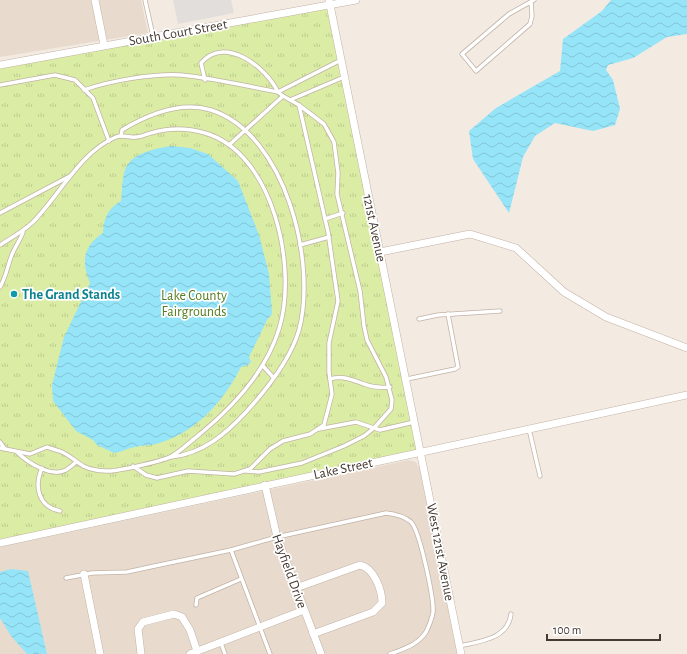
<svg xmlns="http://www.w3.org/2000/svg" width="687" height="654" viewBox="0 0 687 654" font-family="'Alegreya Sans',sans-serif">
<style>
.residential{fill:#e8dbce}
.grass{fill:url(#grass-tufts)}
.parking{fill:#e2dedb}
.water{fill:url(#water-waves)}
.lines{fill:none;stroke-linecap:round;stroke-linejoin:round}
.lane-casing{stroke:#c2b2a6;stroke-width:5}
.street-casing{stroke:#c2b2a6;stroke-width:8}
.lane{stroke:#fff;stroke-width:3.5}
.street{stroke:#fff;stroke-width:7}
.culture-dot{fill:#0f9aa8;stroke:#fff;stroke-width:1.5}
.labels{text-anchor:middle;stroke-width:3.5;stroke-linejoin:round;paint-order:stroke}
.street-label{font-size:14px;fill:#453931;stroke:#fff}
.culture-label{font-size:14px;font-weight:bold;fill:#0d838f;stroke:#fff;text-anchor:start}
.park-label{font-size:14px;fill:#557c1f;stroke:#fff}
</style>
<defs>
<pattern id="grass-tufts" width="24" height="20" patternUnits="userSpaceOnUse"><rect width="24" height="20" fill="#dbeda4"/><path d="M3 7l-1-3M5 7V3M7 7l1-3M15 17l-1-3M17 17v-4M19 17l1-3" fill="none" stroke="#bdcc8e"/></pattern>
<pattern id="water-waves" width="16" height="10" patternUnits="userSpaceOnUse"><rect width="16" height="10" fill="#95e4f8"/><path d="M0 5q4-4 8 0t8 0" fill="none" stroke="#82c4d5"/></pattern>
</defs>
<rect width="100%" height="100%" fill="#f3eae1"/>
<!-- residential -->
<g class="residential">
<path d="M0 0H141L148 33 0 57Z"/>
<path d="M409 460 416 462 420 470 457 654H0V547Z"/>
</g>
<!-- grass -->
<path class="grass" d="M332 3 421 451 0 542V64Z"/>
<!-- parking -->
<path class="parking" d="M173 0H231L234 13 178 24Z"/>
<!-- water -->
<g class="water">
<path d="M611 0H687V34L667 37 633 58 608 65 606 70 613 80 620 109 615 125 593 131 555 123 535 136 523 157 509 213 473 159 469 131 496 108 560 71 563 39 602 11Z"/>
<path d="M171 146 190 148 208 154 238 181 259 235 269 274 272 314 267 320 249 357 251 362 248 365 241 367C223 402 196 433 156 444 149 446 142 445 135 447 128 448 122 452 114 453L97 445 93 440 76 431 53 401 52 385 64 337 90 283C81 262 83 246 103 233 104 219 107 209 121 201 122 192 122 178 125 170 132 152 155 149 171 146Z"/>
<path d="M11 569 28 571 47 654H27L11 636 0 618V572Z"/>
</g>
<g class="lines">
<defs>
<g id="lane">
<path d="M145 0 153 36"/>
<path d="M531 2 532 16 530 24 476 71 462 54 509 14 534 0"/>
<path d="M205 80 201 63C225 35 266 67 278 92"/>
<path d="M0 85 55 75 75 80 93 98 109 141"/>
<path d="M84 90C109 81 154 73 181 75 213 78 246 86 278 92L283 96 229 145"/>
<path d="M278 92 341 60"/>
<path d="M290 100 344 77"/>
<path d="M121 136 122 130C147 115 181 101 211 110 286 134 317 263 299 330 291 358 266 390 247 411 226 434 202 454 171 457"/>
<path d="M0 213 70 176"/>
<path d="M325 219 343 213"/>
<path d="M0 245C11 238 22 232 32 223 59 196 81 151 116 137 122 134 129 138 136 137 141 137 146 134 151 133 168 128 188 128 205 133 274 153 298 269 279 329 266 372 234 406 200 434 191 441 182 450 172 456 164 461 122 470 111 471 107 471 101 471 96 470 80 468 75 458 62 452 57 450 52 449 47 447L30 454 0 448"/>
<path d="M300 245 329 237"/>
<path d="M0 287C6 277 7 268 11 257 14 248 20 241 23 232"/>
<path d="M419 319 438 315 500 311"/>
<path d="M263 366 273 377"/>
<path d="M330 379C343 375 352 380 364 384 372 387 381 388 390 387"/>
<path d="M407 379 455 369 458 367 448 314"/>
<path d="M319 429 356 422 380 430 414 422"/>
<path d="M529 429 540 476"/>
<path d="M0 442 5 449"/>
<path d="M17 452C27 462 51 478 66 470 69 468 73 465 76 462"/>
<path d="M133 466 146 475 157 478 188 471 234 474 250 469 270 449 283 441 310 434 324 425 332 394 329 372V343L338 301 328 232 299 105 283 96"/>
<path d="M42 468C34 486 38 507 60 511"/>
<path d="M246 471 259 472 302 463 344 446 364 436 374 428 391 409 392 400 386 377 367 340 364 326 360 291 337 194 338 173 334 142 324 124 299 105"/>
<path d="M231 550 270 654"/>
<path d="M66 578 92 573 127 572 150 567 231 550 277 537 386 513C395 514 404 516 411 522 420 531 434 599 433 612 432 618 429 626 426 632 418 645 403 649 390 654"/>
<path d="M196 605 197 598 241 579"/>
<path d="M221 643 225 654"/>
<path d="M460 646C481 641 508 639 511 614"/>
</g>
<g id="street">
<path d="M95 0 104 45"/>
<path d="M329 0 461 654"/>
<path d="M0 65 356 0"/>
<path d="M380 252 470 234 516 248 564 292 606 317 687 348"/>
<path d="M265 485 277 537 321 654"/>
<path d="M0 543 687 395"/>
<path d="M84 574 100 654"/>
<path d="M296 588 360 565C374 568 382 590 382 603L373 612 313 634"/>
<path d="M141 654 138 629 143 622 174 614 182 617 190 630 197 651"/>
<path d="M190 654 304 610"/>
</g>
</defs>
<!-- lane casing -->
<use href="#lane" class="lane-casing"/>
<!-- street casing -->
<use href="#street" class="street-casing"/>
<!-- lane -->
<use href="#lane" class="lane"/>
<!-- street -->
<use href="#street" class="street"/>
</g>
<!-- markers -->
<circle class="culture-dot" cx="14" cy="294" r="4"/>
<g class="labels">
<!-- street labels -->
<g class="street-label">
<text transform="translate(178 32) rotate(-10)" y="5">South Court Street</text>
<text transform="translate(375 228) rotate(78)" y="5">121st Avenue</text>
<text transform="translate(343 468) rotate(-12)" y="5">Lake Street</text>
<text transform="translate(441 552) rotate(79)" y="5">West 121st Avenue</text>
<text transform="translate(290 571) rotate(70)" y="5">Hayfield Drive</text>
</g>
<!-- culture labels -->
<g class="culture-label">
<text x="22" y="299">The Grand Stands</text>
</g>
<!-- park labels -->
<g class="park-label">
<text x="194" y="300">Lake County<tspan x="194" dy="16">Fairgrounds</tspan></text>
</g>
</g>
<!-- scale -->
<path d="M547 634v6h113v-6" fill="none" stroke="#453931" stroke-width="2"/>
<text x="553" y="634" font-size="12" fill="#453931" stroke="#ffffff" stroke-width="3" paint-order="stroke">100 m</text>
</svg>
